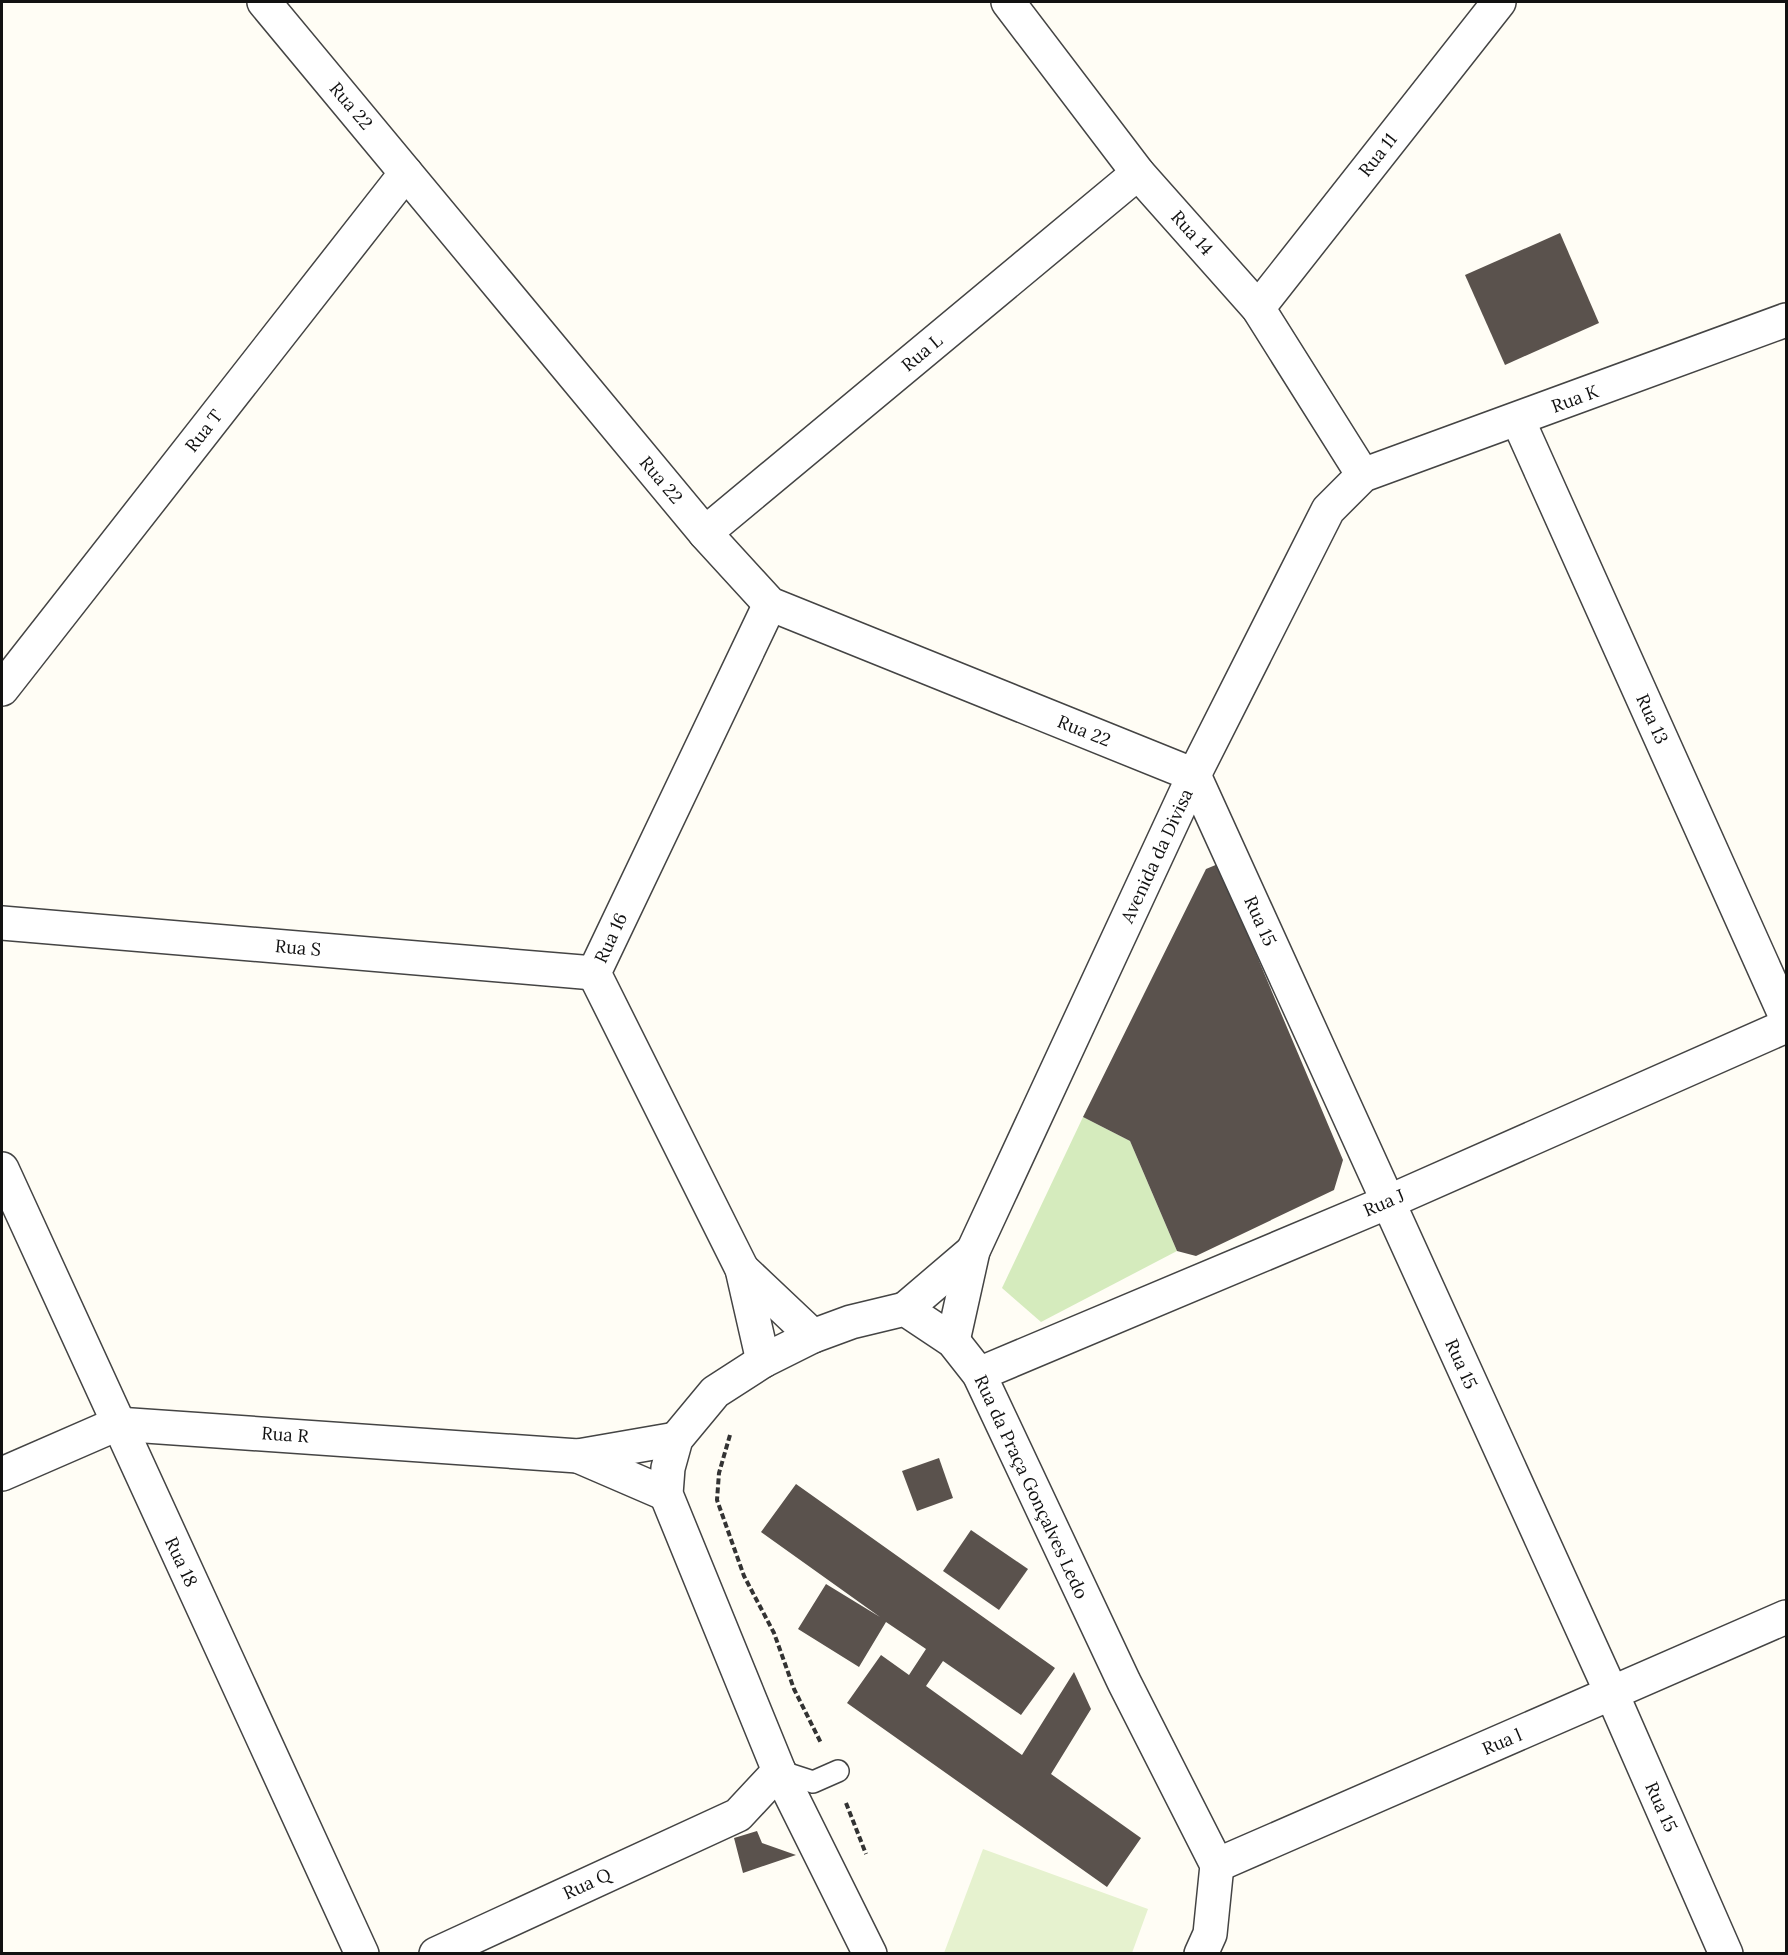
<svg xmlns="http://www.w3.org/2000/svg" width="1788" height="1955" viewBox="0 0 1788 1955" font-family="Lora,serif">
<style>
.green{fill:#d5ebbd}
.pitch{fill:#e6f2cf}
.building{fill:#5a524d}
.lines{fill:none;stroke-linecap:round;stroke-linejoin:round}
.service-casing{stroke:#444;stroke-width:24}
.minor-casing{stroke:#444;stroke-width:36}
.path{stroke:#333;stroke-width:4;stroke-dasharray:6 3;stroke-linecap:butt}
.service{stroke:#fff;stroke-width:21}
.minor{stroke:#fff;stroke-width:33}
.labels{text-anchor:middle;stroke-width:6;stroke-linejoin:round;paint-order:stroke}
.street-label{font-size:18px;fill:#111;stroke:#fff}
</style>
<rect width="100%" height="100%" fill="#fffdf5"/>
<!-- green -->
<path class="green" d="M1083 1117 1130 1141 1177 1251 1041 1322 1002 1288Z"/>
<!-- pitch -->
<path class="pitch" d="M983 1849 1148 1909 1132 1953H944Z"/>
<!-- building -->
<g class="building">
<path d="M1560 233 1599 323 1505 365 1465 275Z"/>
<path d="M1218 864 1343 1160 1334 1190 1196 1256 1177 1251 1130 1141 1083 1117 1206 869Z"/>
<path d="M939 1458 953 1498 917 1511 902 1471Z"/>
<path d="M796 1484 1055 1668 1021 1715 943 1661 926 1686 1022 1755 1074 1672 1091 1709 1051 1774 1141 1838 1107 1887 847 1703 881 1655 909 1675 926 1649 886 1622 859 1667 798 1629 826 1584 880 1617 761 1532Z"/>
<path d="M971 1530 1028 1569 999 1610 943 1571Z"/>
<path d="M757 1831 762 1843 796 1855 743 1873 734 1838Z"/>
</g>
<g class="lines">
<defs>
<path id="service" d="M779 1771 813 1782 838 1771"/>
<g id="minor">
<path d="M264 2 705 533 770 604 1194 775 1612 1694 1726 1954"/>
<path d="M1008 2 1138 173 1258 308 1363 475"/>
<path d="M1258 308 1499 2"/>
<path d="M1518 420 1786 1017"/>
<path d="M705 533 1138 173"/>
<path d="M2 689 406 173"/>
<path d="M2 923 594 973"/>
<path d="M2 1169 362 1954"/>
<path d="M742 1269 813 1336"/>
<path d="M905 1309 973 1251"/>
<path d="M953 1341 973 1251 1194 775 1328 510 1363 475 1786 320"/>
<path d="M763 1361 742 1269 594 973 770 604"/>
<path d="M979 1374 1388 1202 1786 1026"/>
<path d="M578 1456 666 1494"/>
<path d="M2 1474 117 1424 578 1456 676 1439"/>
<path d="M1217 1865 1786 1617"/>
<path d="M436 1954 738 1815 779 1771"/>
<path d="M870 1954 779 1771 666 1494 668 1468 676 1439 715 1392 763 1361 813 1336 851 1322 905 1309 953 1341 979 1374 1124 1682 1217 1865 1210 1934 1201 1954"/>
</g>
</defs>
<!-- service casing -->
<use href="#service" class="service-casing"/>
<!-- minor casing -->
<use href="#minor" class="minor-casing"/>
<!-- path -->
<g class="path">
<path d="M730 1435 719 1473 717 1500 744 1576 774 1633 794 1689 821 1743"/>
<path d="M846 1803 866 1854"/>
</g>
<!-- service -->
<use href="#service" class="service"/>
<!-- minor -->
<use href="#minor" class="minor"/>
</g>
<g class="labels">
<!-- street labels -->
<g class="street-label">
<text transform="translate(351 106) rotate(50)" y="6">Rua 22</text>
<text transform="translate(1378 155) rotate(-52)" y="6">Rua 11</text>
<text transform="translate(1192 233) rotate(48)" y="6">Rua 14</text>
<text transform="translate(922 353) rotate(-40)" y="6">Rua L</text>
<text transform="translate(1575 399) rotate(-20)" y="6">Rua K</text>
<text transform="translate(204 431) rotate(-52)" y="6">Rua T</text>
<text transform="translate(661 480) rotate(50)" y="6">Rua 22</text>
<text transform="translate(1652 719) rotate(66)" y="6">Rua 13</text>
<text transform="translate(1084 731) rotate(22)" y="6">Rua 22</text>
<text transform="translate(1157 856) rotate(-65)" y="6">Avenida da Divisa</text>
<text transform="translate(1260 921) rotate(66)" y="6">Rua 15</text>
<text transform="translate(611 938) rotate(-65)" y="6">Rua 16</text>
<text transform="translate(298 948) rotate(5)" y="6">Rua S</text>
<text transform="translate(1384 1203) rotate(-23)" y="6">Rua J</text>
<text transform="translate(1461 1364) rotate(66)" y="6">Rua 15</text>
<text transform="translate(285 1435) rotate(4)" y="6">Rua R</text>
<text transform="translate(1031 1487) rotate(65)" y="6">Rua da Praça Gonçalves Ledo</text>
<text transform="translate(181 1562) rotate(65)" y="6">Rua 18</text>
<text transform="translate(1502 1742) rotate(-23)" y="6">Rua l</text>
<text transform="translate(1661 1807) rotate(66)" y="6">Rua 15</text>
<text transform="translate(587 1884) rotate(-25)" y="6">Rua Q</text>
</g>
</g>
<!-- border -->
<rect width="1788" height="1955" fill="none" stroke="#111111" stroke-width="6"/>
</svg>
